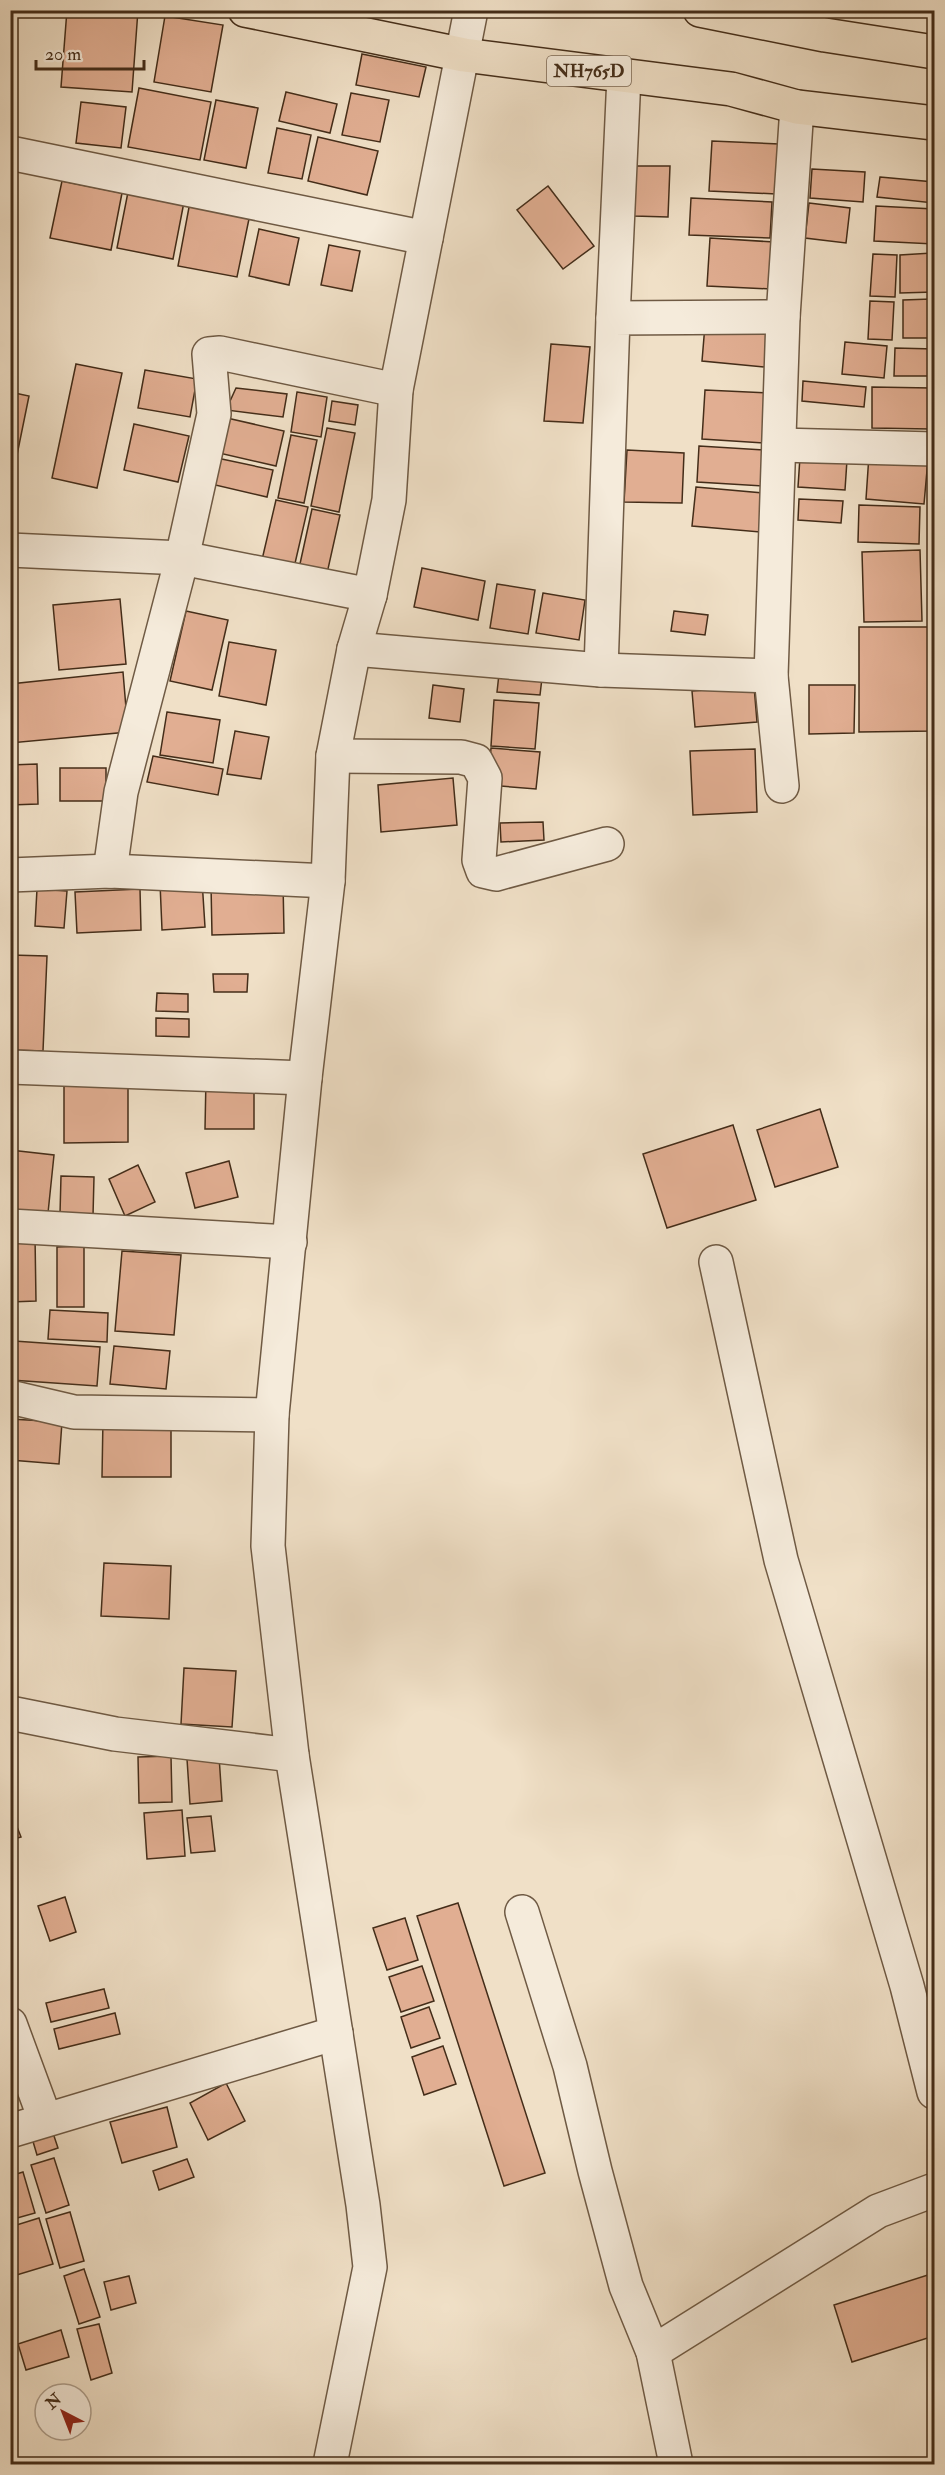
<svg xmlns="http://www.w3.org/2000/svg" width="945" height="2475" viewBox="0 0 945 2475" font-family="'IM FELL Double Pica',serif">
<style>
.building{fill:#e1ae92;stroke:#442d19;stroke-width:1.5}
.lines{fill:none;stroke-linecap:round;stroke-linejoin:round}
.minor-casing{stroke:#6f5a44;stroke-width:36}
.highway-casing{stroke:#442d19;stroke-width:36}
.minor{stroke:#f5ebdb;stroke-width:33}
.highway{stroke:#f0e0c7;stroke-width:33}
.labels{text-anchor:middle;stroke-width:6;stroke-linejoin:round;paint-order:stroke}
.shield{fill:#f5ebdb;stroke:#796653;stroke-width:1.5}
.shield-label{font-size:18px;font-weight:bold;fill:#442d19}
</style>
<rect width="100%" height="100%" fill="#f0e0c7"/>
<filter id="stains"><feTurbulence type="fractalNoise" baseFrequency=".00333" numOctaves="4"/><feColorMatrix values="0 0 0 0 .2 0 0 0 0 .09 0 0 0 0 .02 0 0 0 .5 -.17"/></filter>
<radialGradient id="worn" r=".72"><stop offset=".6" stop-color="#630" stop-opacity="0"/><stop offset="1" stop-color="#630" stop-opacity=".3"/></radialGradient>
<!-- building -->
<g class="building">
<path d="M67 10H138L132 92 61 87Z"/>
<path d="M165 16 223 25 211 92 154 82Z"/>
<path d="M362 54 426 67 419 97 356 85Z"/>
<path d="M139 88 211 102 200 160 128 147Z"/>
<path d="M286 92 337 104 330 133 279 121Z"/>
<path d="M351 93 389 100 380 142 342 135Z"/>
<path d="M216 100 258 108 246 168 204 160Z"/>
<path d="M81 102 126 107 121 148 76 143Z"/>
<path d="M277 128 311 135 302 179 268 173Z"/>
<path d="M318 137 378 151 367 195 308 181Z"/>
<path d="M712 141 779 144 776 194 709 191Z"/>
<path d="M635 166H670L668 217 634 216Z"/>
<path d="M812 169 865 172 863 202 810 198Z"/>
<path d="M880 177 934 182V203L877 197Z"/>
<path d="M62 181 122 193 111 250 50 238Z"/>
<path d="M548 186 594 246 563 269 517 210Z"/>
<path d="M128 192 184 202 173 259 117 248Z"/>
<path d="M691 198 772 202 770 238 689 235Z"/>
<path d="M190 202 250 214 237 277 178 266Z"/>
<path d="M809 203 850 208 846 243 805 238Z"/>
<path d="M876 206 934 209V244L874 241Z"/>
<path d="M259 229 299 238 289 285 249 276Z"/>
<path d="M710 238 774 242 771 289 707 286Z"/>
<path d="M329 245 360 251 352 291 321 285Z"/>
<path d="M932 253 934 292 900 293V255Z"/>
<path d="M873 254 897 255 895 297 870 296Z"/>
<path d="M931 299 932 338H903V300Z"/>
<path d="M870 301 894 302 892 340 868 339Z"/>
<path d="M705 325 768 331 765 367 702 361Z"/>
<path d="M845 342 887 346 884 378 842 374Z"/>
<path d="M551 344 590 347 583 423 544 421Z"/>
<path d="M895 348 934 349 933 376H894Z"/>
<path d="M76 364 122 373 97 488 52 478Z"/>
<path d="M145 370 197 379 190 417 138 408Z"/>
<path d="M803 381 866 387 864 407 802 401Z"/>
<path d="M872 387 931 388 930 429 872 428Z"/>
<path d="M236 388 287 394 283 417 226 410Z"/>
<path d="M705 390 767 393 764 443 702 439Z"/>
<path d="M10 392 29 396 17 455 10 453Z"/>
<path d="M297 392 327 397 321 437 291 432Z"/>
<path d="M332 401 358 405 355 425 329 421Z"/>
<path d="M227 418 284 431 276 466 219 453Z"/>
<path d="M134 424 189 436 178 482 124 470Z"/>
<path d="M327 428 355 433 339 512 311 506Z"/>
<path d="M291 435 317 440 304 503 278 498Z"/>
<path d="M699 446 765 450 763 486 697 482Z"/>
<path d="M627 450 684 453 682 503 624 502Z"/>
<path d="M869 455 928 459 924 504 866 499Z"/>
<path d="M800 457 847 460 845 490 798 487Z"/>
<path d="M217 458 273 470 267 497 211 484Z"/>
<path d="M696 487 763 493 760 532 692 526Z"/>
<path d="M799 499 843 501 841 523 798 520Z"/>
<path d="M276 500 308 507 293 572 261 564Z"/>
<path d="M859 505 920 507 919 544 858 542Z"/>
<path d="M312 509 340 515 326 578 298 573Z"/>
<path d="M920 550 922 621 864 622 862 552Z"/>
<path d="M422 568 485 581 478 620 414 607Z"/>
<path d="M497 584 535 590 528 634 490 628Z"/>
<path d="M543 593 585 600 579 640 536 633Z"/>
<path d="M120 599 126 664 59 670 53 605Z"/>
<path d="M186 611 228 620 212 690 170 681Z"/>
<path d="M674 611 708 615 705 635 671 631Z"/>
<path d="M859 627H933V731L859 732Z"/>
<path d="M229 642 276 650 266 705 219 696Z"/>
<path d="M123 672 128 732 10 743V684Z"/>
<path d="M499 674 542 678 540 695 497 692Z"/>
<path d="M433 685 464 689 460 722 429 718Z"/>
<path d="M809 685H855L854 733 809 734Z"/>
<path d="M754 686 757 722 695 727 692 691Z"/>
<path d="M494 700 539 703 535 749 491 746Z"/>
<path d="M167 712 220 720 213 763 160 755Z"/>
<path d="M235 731 269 737 261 779 227 774Z"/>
<path d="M491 748 540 752 536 789 488 785Z"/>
<path d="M755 749 757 812 693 815 690 751Z"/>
<path d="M153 756 223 769 218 795 147 782Z"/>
<path d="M37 764 38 804 10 805V765Z"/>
<rect x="60" y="768" width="46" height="33"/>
<path d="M453 778 457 825 381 832 378 785Z"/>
<path d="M543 822 544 840 501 842 500 823Z"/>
<path d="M202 880 205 927 162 930 160 883Z"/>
<path d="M283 882 284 933 212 935 211 885Z"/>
<path d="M37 889 67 891 64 928 35 926Z"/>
<path d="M140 889 141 930 77 933 75 892Z"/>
<path d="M10 955 47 956 43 1051 10 1050Z"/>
<path d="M213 974H248L247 992H214Z"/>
<path d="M157 993 188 994V1012L156 1011Z"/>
<path d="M156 1018 189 1019V1037L156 1036Z"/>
<path d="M206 1078H254V1129H205Z"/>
<path d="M64 1080H128V1142L64 1143Z"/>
<path d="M820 1109 838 1167 775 1187 757 1130Z"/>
<path d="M733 1125 756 1200 667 1228 643 1154Z"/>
<path d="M10 1150 54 1155 48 1213 10 1209Z"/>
<path d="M229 1161 238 1197 195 1208 186 1173Z"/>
<path d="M138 1165 155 1202 125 1216 109 1179Z"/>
<path d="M61 1176 94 1177 93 1216 60 1214Z"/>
<path d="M10 1236H35L36 1301 10 1302Z"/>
<path d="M84 1246V1307H57V1247Z"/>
<path d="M122 1251 181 1255 174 1335 115 1331Z"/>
<path d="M50 1310 108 1313 107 1342 48 1339Z"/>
<path d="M14 1341 100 1347 97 1386 11 1380Z"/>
<path d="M114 1346 170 1351 166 1389 110 1384Z"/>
<path d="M171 1417V1477H102L103 1418Z"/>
<path d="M10 1419 62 1422 59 1464 10 1460Z"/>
<path d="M104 1563 171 1566 169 1619 101 1616Z"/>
<path d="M184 1668 236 1671 232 1727 181 1724Z"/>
<path d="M171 1756 172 1802 139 1803 138 1757Z"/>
<path d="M219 1756 222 1801 190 1804 187 1759Z"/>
<path d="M10 1809 21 1837 10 1840Z"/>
<path d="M182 1810 185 1856 147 1859 144 1813Z"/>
<path d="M211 1816 215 1851 191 1853 187 1818Z"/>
<path d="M65 1897 76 1932 50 1941 38 1906Z"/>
<path d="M458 1903 545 2173 504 2186 417 1916Z"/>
<path d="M405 1918 418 1960 387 1970 373 1928Z"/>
<path d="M422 1966 434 2001 401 2012 389 1977Z"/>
<path d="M104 1989 109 2008 51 2022 46 2003Z"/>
<path d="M429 2007 440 2038 411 2048 401 2017Z"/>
<path d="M115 2013 120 2034 59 2049 54 2029Z"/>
<path d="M443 2046 456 2084 424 2095 412 2057Z"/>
<path d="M226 2083 245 2121 208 2140 190 2103Z"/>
<path d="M167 2107 177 2147 122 2163 110 2122Z"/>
<path d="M49 2121 58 2148 37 2155 29 2128Z"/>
<path d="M54 2158 69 2205 46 2213 31 2165Z"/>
<path d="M187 2159 194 2177 159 2190 153 2171Z"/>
<path d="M23 2172 35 2213 10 2220V2176Z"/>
<path d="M70 2212 84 2261 60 2268 46 2219Z"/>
<path d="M39 2218 53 2264 10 2277V2227Z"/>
<path d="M84 2269 100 2317 79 2324 64 2276Z"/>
<path d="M934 2273V2336L852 2362 834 2305Z"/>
<path d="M129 2276 136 2303 111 2310 104 2282Z"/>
<path d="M99 2324 112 2373 91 2380 77 2329Z"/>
<path d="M61 2330 69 2357 26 2370 18 2344Z"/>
</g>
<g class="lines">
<defs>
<g id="minor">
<path d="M10 153 426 238"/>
<path d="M613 318 624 76"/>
<path d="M779 445 934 449"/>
<path d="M10 550 182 558 370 595"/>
<path d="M354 649 601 670 771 676"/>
<path d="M601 670 613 318 783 317"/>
<path d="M333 756 461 757 476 761 485 778 479 860 483 871 496 874 607 844"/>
<path d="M782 786 771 676 783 317 797 107"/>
<path d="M110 871 121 792 182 558 214 414 209 354 220 353 396 390"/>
<path d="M10 875 110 871 328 881"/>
<path d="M10 1067 305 1078"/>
<path d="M10 1226 290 1242"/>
<path d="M716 1262 781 1560 907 1986 934 2092"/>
<path d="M10 1397 74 1412 272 1415"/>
<path d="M10 1713 115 1734 292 1755"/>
<path d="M522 1912 570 2066 595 2171 626 2286 653 2352 676 2464"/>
<path d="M10 2024 45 2119"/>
<path d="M10 2131 336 2033"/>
<path d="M653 2352 878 2211 934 2190"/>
<path d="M330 2464 370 2267 363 2205 292 1755 268 1546 272 1415 305 1078 328 881 333 756 354 649 370 595 389 500 396 390 471 10"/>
</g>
<g id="highway">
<path d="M245 10 464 55 731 89 797 107 934 123"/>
<path d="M700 10 825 35 934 52"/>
</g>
</defs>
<!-- minor casing -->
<use href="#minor" class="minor-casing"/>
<!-- highway casing -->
<use href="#highway" class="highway-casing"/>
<!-- minor -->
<use href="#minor" class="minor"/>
<!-- highway -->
<use href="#highway" class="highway"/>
</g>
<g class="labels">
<!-- shield labels -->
<rect class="shield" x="547" y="56" width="84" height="30" rx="4.5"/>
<g class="shield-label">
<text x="589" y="77">NH765D</text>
</g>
</g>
<!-- margin -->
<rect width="945" height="2475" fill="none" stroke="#f0e0c7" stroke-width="36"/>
<rect x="12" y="12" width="921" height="2451" fill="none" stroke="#442d19" stroke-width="3"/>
<rect x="18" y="18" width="909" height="2439" fill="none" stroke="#442d19" stroke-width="1.5"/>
<!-- north arrow -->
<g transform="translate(63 2412) rotate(318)"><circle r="28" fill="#f5ebdb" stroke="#ae9f8d" stroke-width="1.5"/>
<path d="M0-4.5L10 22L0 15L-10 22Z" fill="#8f2418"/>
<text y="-9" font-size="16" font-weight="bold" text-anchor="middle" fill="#442d19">N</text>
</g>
<!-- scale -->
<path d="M36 60v9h108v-9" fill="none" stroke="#442d19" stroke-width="3"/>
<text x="45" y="60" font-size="18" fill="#442d19" stroke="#f5ebdb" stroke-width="4.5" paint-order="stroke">20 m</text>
<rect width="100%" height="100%" filter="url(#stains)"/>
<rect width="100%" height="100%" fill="url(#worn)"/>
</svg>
